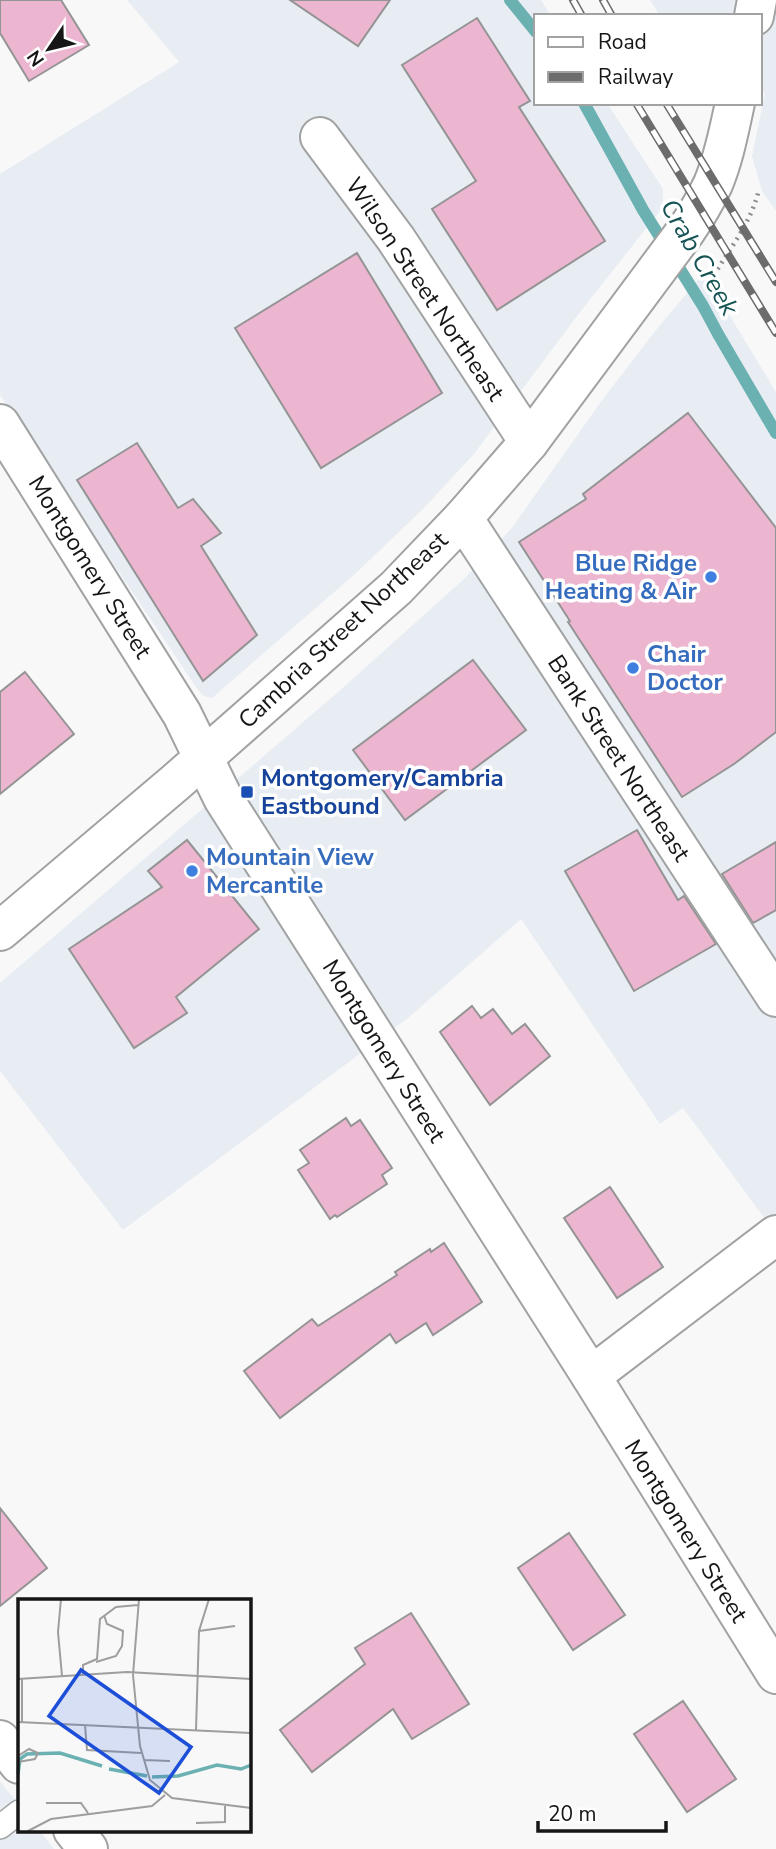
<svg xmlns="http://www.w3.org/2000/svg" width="776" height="1849" viewBox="0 0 776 1849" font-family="'Nunito Sans',sans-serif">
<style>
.built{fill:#e7edf3}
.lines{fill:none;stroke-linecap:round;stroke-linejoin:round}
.stream{stroke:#6bb1b2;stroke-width:12}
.building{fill:#edb6d0;stroke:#959494;stroke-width:2}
.service-casing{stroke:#a1a2a2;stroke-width:26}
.minor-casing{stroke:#a1a2a2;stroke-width:42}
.secondary-casing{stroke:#a1a2a2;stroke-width:42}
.path{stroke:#8c8c8d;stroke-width:4.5;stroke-dasharray:2 5;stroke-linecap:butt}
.service{stroke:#fff;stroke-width:23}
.minor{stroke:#fff;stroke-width:38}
.secondary{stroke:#fff;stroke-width:38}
.rail-casing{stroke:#6c6c6d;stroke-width:8}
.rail{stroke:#fff;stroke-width:5;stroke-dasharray:16;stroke-linecap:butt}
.shop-dot{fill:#3f7fe0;stroke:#fff;stroke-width:2.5}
.transit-dot{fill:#1a4fb4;stroke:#fff;stroke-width:2.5}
.labels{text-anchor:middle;stroke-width:7;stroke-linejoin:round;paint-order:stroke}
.street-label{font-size:24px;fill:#161616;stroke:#fff}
.shop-label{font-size:24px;font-weight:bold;fill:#366cbe;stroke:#fff;text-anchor:start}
.transit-label{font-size:24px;font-weight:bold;fill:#164399;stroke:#fff;text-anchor:start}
.water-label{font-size:26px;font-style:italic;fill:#155354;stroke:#fff}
.inset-river{fill:none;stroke:#6bb1b2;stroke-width:3.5}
.inset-road{fill:none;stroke:#9e9e9e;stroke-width:2}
.view{fill:#1d4ed8;fill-opacity:0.15;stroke:#1d4ed8;stroke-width:3.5}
.inset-edge{fill:none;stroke:#161616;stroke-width:3.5}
</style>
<rect width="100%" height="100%" fill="#f8f8f9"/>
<!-- built -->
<g class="built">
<path d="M127 0H541L551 16H536V103H607L663 189V207L577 316 474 454 423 509 355 574 212 698 204 696 198 690 0 395V174L179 62Z"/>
<path d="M650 0H776V211L762 191 752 156 765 93 760 92V16H660Z"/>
<path d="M704 273 776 392V1218L769 1224 683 1108 660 1124 521 919 408 1018 123 1230 0 1071V983L337 693 464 579 511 529 605 396 660 325Z"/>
<path d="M0 1781 19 1805V1830H39L54 1849H0Z"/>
</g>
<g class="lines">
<!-- stream -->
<g class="stream">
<path d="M510 0 536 32"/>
<path d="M584 103 643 210 703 306 718 334 776 433"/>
</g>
</g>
<!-- building -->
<g class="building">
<path d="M0 0H61L89 45 29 81 0 33Z"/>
<path d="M290 0H390L358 46Z"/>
<path d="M477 18 530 101 519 107 605 241 497 310 432 209 476 181 402 65Z"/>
<path d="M357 253 442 393 321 468 235 328Z"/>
<path d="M688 413 776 528V732L734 764 682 797 568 622 570 621 519 542 586 499 583 494Z"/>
<path d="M137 443 178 508 193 499 221 533 201 546 257 635 203 681 77 480Z"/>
<path d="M473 660 526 730 405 820 353 750Z"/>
<path d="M25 672 74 734 0 794V692Z"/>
<path d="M637 830 678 900 684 896 716 944 634 991 565 871Z"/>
<path d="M187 840 259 929 176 997 187 1013 134 1048 69 949 162 887 148 871Z"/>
<path d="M776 842V910L753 923 722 874Z"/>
<path d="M472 1006 481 1018 493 1009 512 1034 525 1024 550 1056 490 1105 440 1032Z"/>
<path d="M346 1118 351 1126 360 1120 392 1168 382 1175 387 1184 337 1217 335 1215 330 1219 298 1170 309 1163 300 1150Z"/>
<path d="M610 1187 663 1267 617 1298 564 1218Z"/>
<path d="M444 1243 482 1302 433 1335 426 1323 396 1343 390 1334 280 1418 244 1371 312 1319 318 1326 397 1275 395 1272 430 1249 431 1252Z"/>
<path d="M0 1508 47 1568 0 1606Z"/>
<path d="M569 1533 625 1615 573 1650 518 1568Z"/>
<path d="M411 1613 469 1704 412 1739 393 1709 312 1772 280 1730 365 1664 355 1648Z"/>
<path d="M683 1701 736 1779 687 1812 634 1734Z"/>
</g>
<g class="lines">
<defs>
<path id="service" d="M0 1827 19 1812"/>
<g id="minor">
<path d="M320 137 396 239 529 442"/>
<path d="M0 424 182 714 223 798 591 1376 776 1674"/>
<path d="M463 518 776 997"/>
<path d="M591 1376 776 1235"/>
<path d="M0 1740 19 1764"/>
<path d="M73 1830 88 1849"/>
</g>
<g id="secondary">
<path d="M754 16 757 0"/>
<path d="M0 931 176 782 396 588 463 518 529 442 685 232C696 216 705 201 713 184 724 158 729 130 735 103"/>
</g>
</defs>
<!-- service casing -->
<use href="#service" class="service-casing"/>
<!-- minor casing -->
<use href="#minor" class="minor-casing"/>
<!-- secondary casing -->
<use href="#secondary" class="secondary-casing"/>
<!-- path -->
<path class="path" d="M714 275C731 247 752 221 759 189"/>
<!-- service -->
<use href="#service" class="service"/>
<!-- minor -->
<use href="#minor" class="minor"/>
<!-- secondary -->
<use href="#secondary" class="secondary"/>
<defs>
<g id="rail">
<path d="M573 0 582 16"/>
<path d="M603 0 612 16"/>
<path d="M636 103 776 333"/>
<path d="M666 103 776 282"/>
</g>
</defs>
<!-- rail casing -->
<use href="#rail" class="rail-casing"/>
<!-- rail -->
<use href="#rail" class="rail"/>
</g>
<!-- markers -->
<g class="shop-dot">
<circle cx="711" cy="577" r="7"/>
<circle cx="633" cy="668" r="7"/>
<circle cx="192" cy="871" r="7"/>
</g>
<rect class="transit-dot" x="240" y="785" width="14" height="14" rx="3.5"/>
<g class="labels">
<!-- street labels -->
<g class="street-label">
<text transform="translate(425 289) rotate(56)" y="8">Wilson Street Northeast</text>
<text transform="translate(90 567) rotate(58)" y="8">Montgomery Street</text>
<text transform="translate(343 630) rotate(-43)" y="8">Cambria Street Northeast</text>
<text transform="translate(619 758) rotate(57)" y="8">Bank Street Northeast</text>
<text transform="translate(384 1051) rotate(58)" y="8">Montgomery Street</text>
<text transform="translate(686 1531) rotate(58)" y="8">Montgomery Street</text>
</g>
<!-- shop labels -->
<g class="shop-label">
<text x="697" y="571" text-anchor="end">Blue Ridge<tspan x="697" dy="28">Heating &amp; Air</tspan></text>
<text x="647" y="662">Chair<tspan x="647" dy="28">Doctor</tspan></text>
<text x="206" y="865">Mountain View<tspan x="206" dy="28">Mercantile</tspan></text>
</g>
<!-- transit labels -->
<g class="transit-label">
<text x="261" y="786">Montgomery/Cambria<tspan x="261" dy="28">Eastbound</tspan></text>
</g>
<!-- water labels -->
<g class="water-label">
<text transform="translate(700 257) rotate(60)" y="9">Crab Creek</text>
</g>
</g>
<!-- overview -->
<g transform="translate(18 1599)">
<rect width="233" height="233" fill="#f8f8f9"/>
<path class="inset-river" d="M91 170 129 177M0 175 2 160 9 155 42 154 84 167M134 178 160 177 199 166 223 170 233 166"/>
<path class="inset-road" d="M43 0 40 33 44 77M121 0 115 76 122 147 132 181 154 199 233 209M181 32 217 27M78 63 98 57 104 47 105 32 89 25 86 16M65 76V66L79 60 82 20 98 8 120 6M0 80 109 73 233 80M4 80V123M0 123 233 134M67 126 69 151 123 154M178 131 181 32 191 0M0 157 11 150 20 154 17 160 0 163M126 161 152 162M28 204H63L70 214M178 224 207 223V206M10 232 33 220 134 207 147 196"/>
<path class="view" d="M63 71 173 148 141 194 31 117Z"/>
<rect width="233" height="233" class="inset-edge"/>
</g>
<!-- legend -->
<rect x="534" y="14" width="228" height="91" fill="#ffffff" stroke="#a2a2a2" stroke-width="2"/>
<rect x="548" y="37" width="35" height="10" fill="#ffffff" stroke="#a2a2a2" stroke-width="2"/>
<text x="598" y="49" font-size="21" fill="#161616">Road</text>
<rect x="548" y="72" width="35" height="10" fill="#6c6c6d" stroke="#a2a2a2" stroke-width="2"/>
<text x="598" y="84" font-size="21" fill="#161616">Railway</text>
<!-- north arrow -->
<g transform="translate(49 49) rotate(235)" stroke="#ffffff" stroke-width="5" paint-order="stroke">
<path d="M0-5L12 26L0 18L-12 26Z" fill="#161616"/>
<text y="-10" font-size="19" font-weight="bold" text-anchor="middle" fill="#161616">N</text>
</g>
<!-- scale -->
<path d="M538 1821v10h128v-10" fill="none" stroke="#161616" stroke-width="3.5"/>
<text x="548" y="1821" font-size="21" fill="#161616" stroke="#ffffff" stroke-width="5" paint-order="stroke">20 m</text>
</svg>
